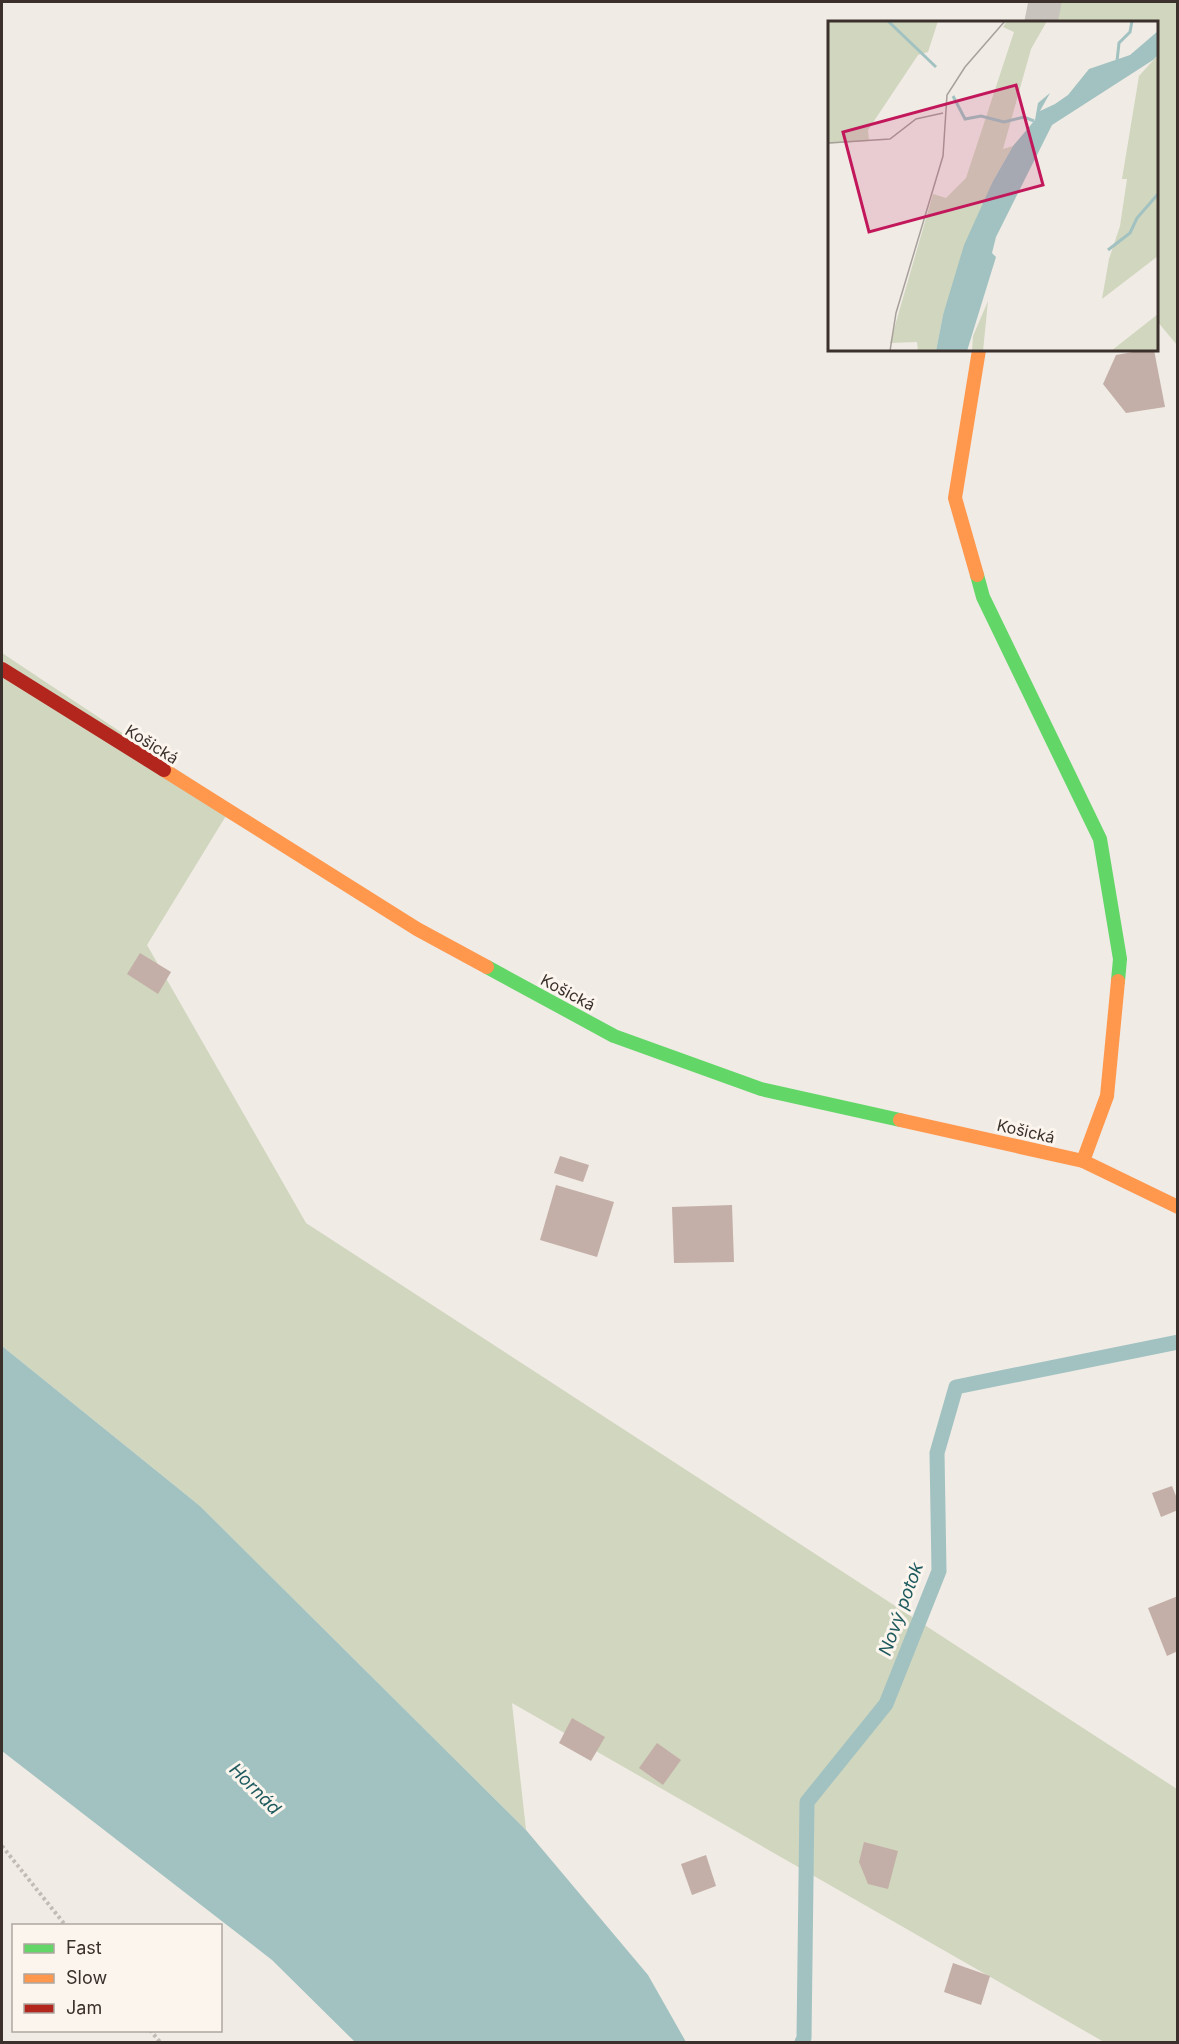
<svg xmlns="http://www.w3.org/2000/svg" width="1179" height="2044" viewBox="0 0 1179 2044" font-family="Inter,sans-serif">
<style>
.green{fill:#d1d6bf}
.water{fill:#a1c2c1}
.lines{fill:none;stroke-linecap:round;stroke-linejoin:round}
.stream{stroke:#a1c2c1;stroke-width:15}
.building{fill:#c3afa7}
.path{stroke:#c2bbb6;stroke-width:4;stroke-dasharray:3 3;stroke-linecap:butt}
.street{stroke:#c9c3be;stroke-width:33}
.fast{stroke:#63d668;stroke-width:14}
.slow{stroke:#ff974d;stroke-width:14}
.jam{stroke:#b3261e;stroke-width:14}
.labels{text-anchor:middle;stroke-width:6;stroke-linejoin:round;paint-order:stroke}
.street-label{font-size:16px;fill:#3b302b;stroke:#fbf5ee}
.water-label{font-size:18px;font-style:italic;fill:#1f5a5e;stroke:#fbf5ee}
.inset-river{fill:none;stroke:#a1c2c1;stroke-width:3}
.inset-road{fill:none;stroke:#a8a09b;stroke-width:1.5}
.view{fill:#c2185b;fill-opacity:0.15;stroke:#c2185b;stroke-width:3}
.inset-edge{fill:none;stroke:#3b302b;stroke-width:3}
</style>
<rect width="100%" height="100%" fill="#f0ebe5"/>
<!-- green -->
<g class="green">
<path d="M1048 2H1177V345L1157 321 1156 22H1044Z"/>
<path d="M2 653 232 806 147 945 306 1223 1177 1789V2042H1104L512 1703 526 1830 200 1506 2 1346Z"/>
</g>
<!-- water -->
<path class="water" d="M2 1346 200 1506 526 1830 648 1975 686 2042H355L272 1960 2 1751Z"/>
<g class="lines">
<!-- stream -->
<path class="stream" d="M802 2042 804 2038 807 1802 886 1704 939 1571 937 1453 956 1387 1178 1342"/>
</g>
<!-- building -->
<g class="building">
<path d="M1144 350H1154L1165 407 1126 413 1103 384 1116 355Z"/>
<path d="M140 953 171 972 158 994 127 974Z"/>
<path d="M560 1156 589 1165 583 1182 554 1173Z"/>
<path d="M556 1185 614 1202 597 1257 540 1240Z"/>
<path d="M732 1205 734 1262 674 1263 672 1207Z"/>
<path d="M1172 1486 1178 1501V1510L1161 1517 1152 1493Z"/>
<path d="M1178 1596V1651L1167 1656 1148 1608Z"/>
<path d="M572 1718 605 1737 591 1761 559 1743Z"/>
<path d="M657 1743 681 1760 663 1785 639 1768Z"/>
<path d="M864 1842 898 1851 888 1889 868 1884 859 1862Z"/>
<path d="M706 1855 716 1886 692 1895 681 1864Z"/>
<path d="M953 1963 990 1976 981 2005 944 1992Z"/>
</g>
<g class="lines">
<!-- path -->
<g class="path">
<path d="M2 1846 66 1926"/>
<path d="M150 2030 160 2042"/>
</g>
<!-- street -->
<path class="street" d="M1041 22 1045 2"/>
<!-- fast -->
<g class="fast">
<path d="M977 575 983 597 1100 839 1120 959 1118 981"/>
<path d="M487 967 614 1036 761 1089 900 1120"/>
</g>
<!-- slow -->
<g class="slow">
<path d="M977 575 955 498 979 350"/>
<path d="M164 770 417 929 487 967"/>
<path d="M900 1120 1083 1161 1178 1207"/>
<path d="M1083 1161 1107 1096 1118 981"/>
</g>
<!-- jam -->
<path class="jam" d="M2 669 164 770"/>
</g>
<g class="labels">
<!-- street labels -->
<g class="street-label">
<text transform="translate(152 744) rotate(32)" y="6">Košická</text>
<text transform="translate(568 992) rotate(28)" y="6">Košická</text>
<text transform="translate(1026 1131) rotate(13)" y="6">Košická</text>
</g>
<!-- water labels -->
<g class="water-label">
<text transform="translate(901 1609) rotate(-70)" y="6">Nový potok</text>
<text transform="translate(255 1789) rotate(45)" y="6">Hornád</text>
</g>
</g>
<!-- overview -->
<g transform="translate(828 21)">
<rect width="330" height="330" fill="#f0ebe5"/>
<path d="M0 0H110L100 31 90 34 40 109 41 120 0 123ZM179 0H219L203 28 175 128 185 125 165 160 115 294 108 330H90L89 321 62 322 105 173 118 177 138 157 186 11 175 6ZM330 34V235L274 278 281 238 292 205 299 158H294L311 55ZM160 280 155 330H144L145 315ZM330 293V330H283Z" fill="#d1d6bf"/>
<path d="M330 10V34L325 39 224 104 168 216 164 232 168 236 139 330H108L115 294 136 224 165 160 185 125 207 99 210 82 222 72 212 90 227 83 240 74 261 48 302 34Z" fill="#a1c2c1"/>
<path class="inset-river" d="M60 0 108 46M289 40 291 22 302 11 304 0M125 75 137 98 153 95 176 101 196 96 206 100M280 229 302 212 309 197 330 173"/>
<path class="inset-road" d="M0 122 62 118 88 98 115 92M62 330 68 292 115 135 119 74 137 46 177 0"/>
<path class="view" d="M188 64 215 164 41 211 15 111Z"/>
<rect width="330" height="330" class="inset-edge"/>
</g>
<!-- border -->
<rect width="1179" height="2044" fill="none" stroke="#3b302b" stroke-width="6"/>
<!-- legend -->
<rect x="12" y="1924" width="210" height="108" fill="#fbf5ee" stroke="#aea6a0" stroke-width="1.5"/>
<rect x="24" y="1944" width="30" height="9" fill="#63d668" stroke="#aea6a0" stroke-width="1.5"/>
<text x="66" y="1954" font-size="18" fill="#3b302b">Fast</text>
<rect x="24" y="1974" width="30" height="9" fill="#ff974d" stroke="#aea6a0" stroke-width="1.5"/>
<text x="66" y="1984" font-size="18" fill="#3b302b">Slow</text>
<rect x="24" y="2004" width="30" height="9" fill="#b3261e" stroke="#aea6a0" stroke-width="1.5"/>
<text x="66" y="2014" font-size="18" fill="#3b302b">Jam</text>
</svg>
